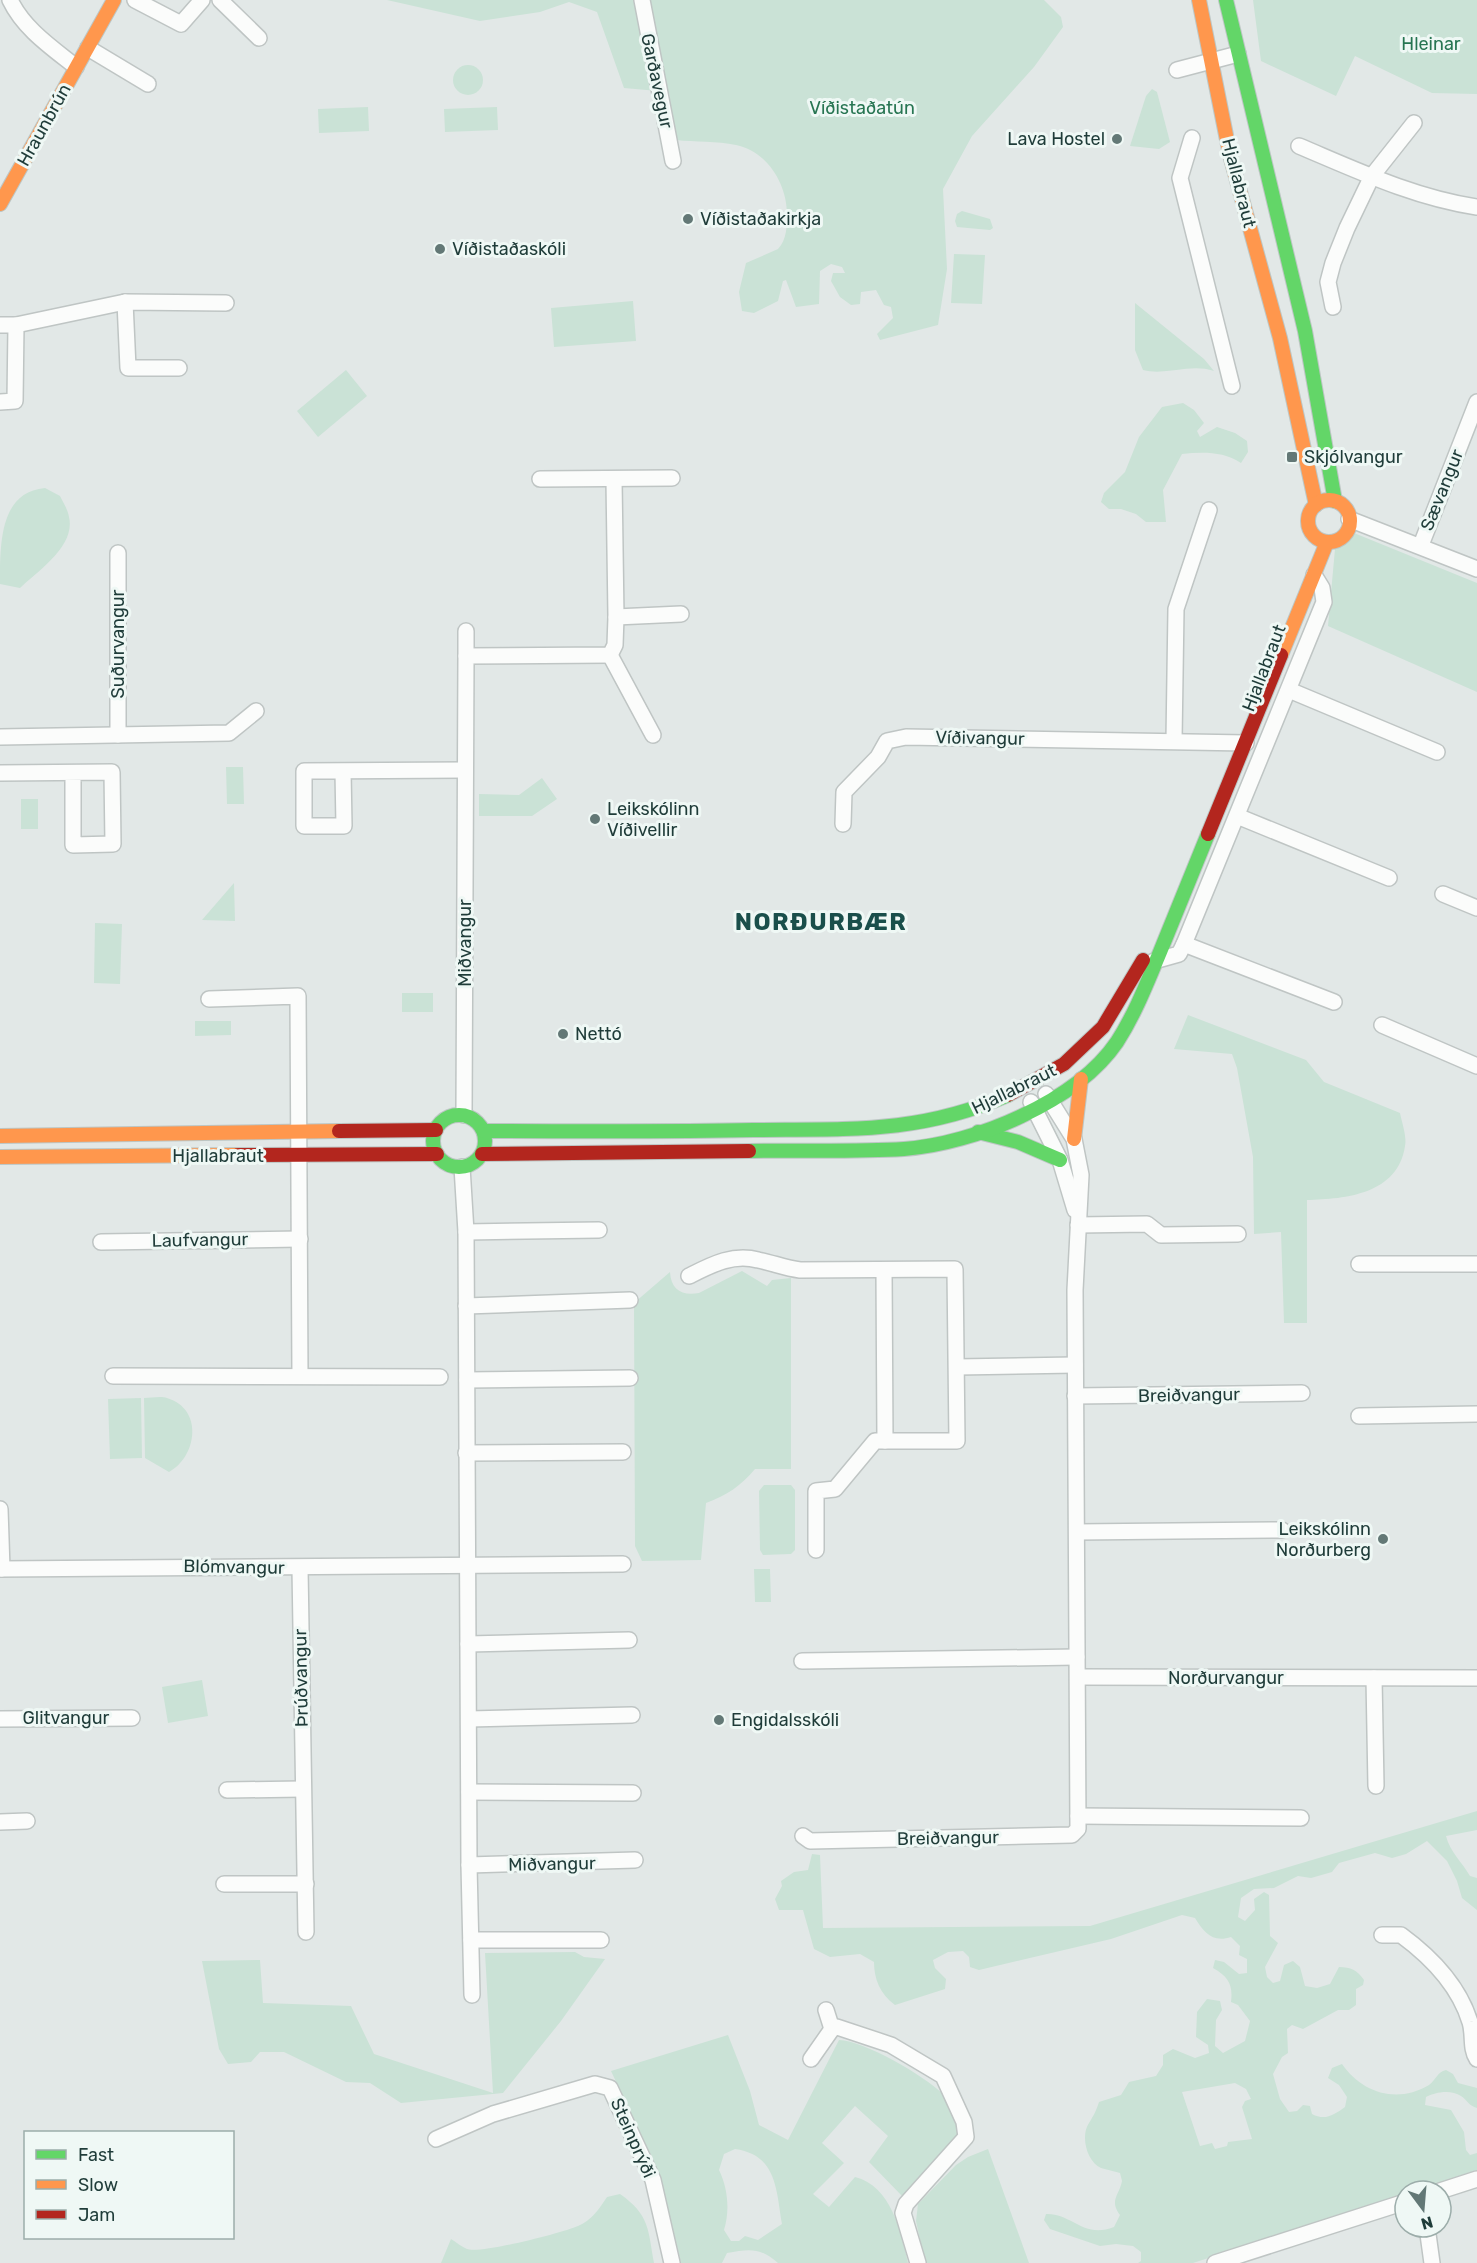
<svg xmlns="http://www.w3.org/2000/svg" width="1477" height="2263" viewBox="0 0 1477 2263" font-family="Rubik,sans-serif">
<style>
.green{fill:#cae2d6;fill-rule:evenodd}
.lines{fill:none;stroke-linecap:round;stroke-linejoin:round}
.street-casing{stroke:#bfc5c4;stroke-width:18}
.fast-casing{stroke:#bdc6c4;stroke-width:16}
.slow-casing{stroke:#bdc6c4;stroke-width:16}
.jam-casing{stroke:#bdc6c4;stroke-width:16}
.street{stroke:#fbfcfb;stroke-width:15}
.fast{stroke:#63d668;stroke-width:14}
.slow{stroke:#ff974d;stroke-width:14}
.jam{stroke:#b3261e;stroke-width:14}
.poi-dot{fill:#637876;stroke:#eff8f5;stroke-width:2}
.labels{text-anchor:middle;stroke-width:6;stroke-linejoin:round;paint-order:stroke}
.park-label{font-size:18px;fill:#277552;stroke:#eff8f5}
.street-label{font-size:18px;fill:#1f3c39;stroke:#eff8f5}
.poi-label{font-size:18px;fill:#1f3c39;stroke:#eff8f5;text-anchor:start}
.district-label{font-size:24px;font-weight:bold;letter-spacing:1.5px;fill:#1a4f4b;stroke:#eff8f5}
</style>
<rect width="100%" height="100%" fill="#e2e8e7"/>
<!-- green -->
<g class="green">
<path d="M387 0H1044L1061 17 1063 27 1034 67 972 136 943 189 947 269 938 325 880 340 877 334 893 318 891 307 884 305 876 290 861 292 860 304 851 305 840 297 831 281 833 273H845L842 267 831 264 820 271 819 304 796 307 786 280 783 281 778 301 754 313 742 311 739 292 746 263 778 249C787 240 787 225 787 214 787 184 767 151 736 145 717 141 695 142 676 140L669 92 624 88 597 12 569 2 540 12 480 21Z"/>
<path d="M1253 0H1477V94L1432 93 1355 56 1336 96 1261 61Z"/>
<circle cx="468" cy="80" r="15"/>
<path d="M1152 89 1157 92 1170 142 1159 149 1130 146 1146 96Z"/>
<path d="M368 107 369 131 319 133 318 109Z"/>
<path d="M497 107 498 130 445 132 444 109Z"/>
<path d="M962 211 990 219 993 228 990 230 957 227 955 221 957 214Z"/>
<path d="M954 254 985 255 982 304 951 303Z"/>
<path d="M633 301 636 341 554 347 551 308Z"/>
<path d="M1135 303 1204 359 1214 371C1190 363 1166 376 1143 370L1135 350Z"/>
<path d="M346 370 367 396 318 437 297 411Z"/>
<path d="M1183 403 1194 410 1204 423 1197 431 1200 437 1217 427 1235 433 1247 441 1248 452 1241 463C1223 451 1202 452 1182 454L1163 490 1166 522H1146L1136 514 1121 509H1109L1101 502 1104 493 1125 472 1139 437 1162 407Z"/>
<path d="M45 488 60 496C63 502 68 510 69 517 76 546 38 571 20 588L0 584C0 542 0 492 45 488Z"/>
<path d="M1354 533 1477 583V692L1328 626 1335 549Z"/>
<path d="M226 767H243L244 804H227Z"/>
<path d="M542 778 557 799 532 816H479V794L519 795Z"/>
<rect x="21" y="799" width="17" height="30"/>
<path d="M234 883 235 921 202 920Z"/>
<path d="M95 923 122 924 120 984 94 983Z"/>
<rect x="402" y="993" width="31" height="19"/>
<path d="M1188 1015 1306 1060 1324 1082 1400 1113C1402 1123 1407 1137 1405 1146 1398 1194 1346 1199 1307 1200V1323H1284L1281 1232 1254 1234 1253 1157 1237 1068 1232 1054 1174 1049Z"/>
<path d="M195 1021H231V1035L195 1036Z"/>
<path d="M742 1271 767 1286 772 1280 791 1278V1469H755C741 1486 727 1495 706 1503L701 1560 642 1561 635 1546 634 1303 670 1272C671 1290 682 1296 699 1293Z"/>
<path d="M141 1398 142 1458 110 1459 108 1399Z"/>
<path d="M144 1398C151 1398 161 1396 167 1398 204 1409 197 1457 169 1472L145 1458Z"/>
<path d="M764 1485H791L795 1490V1550L791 1554 763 1555 760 1550 759 1491Z"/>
<path d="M754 1569H770L771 1602H755Z"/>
<path d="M202 1680 208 1716 168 1723 162 1687Z"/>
<path d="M1477 1811V1830L1446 1836C1450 1852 1462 1862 1470 1876L1477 1878V1910L1462 1898 1457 1881 1447 1861 1427 1841 1406 1854 1392 1858 1375 1853 1339 1863 1332 1872 1311 1878 1298 1876 1274 1888 1254 1889 1241 1898 1238 1917 1245 1921 1255 1910 1254 1899 1264 1892 1269 1895 1270 1936 1278 1943 1265 1967 1267 1977 1273 1983 1280 1981 1284 1965 1293 1961 1300 1967 1305 1986 1317 1988 1330 1984 1339 1967C1351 1967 1357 1970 1364 1980L1363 1985 1356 1989V2005L1349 2010H1338L1303 2029 1292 2025 1287 2029 1288 2053 1282 2057 1273 2074 1280 2099 1289 2112 1297 2111 1303 2105 1310 2106 1312 2114C1325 2121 1334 2115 1345 2107L1347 2097 1339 2085 1328 2078 1332 2068 1342 2064C1362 2093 1397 2104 1429 2085 1436 2080 1437 2072 1446 2070L1453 2074 1458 2083 1477 2088V2108C1469 2106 1467 2100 1461 2096 1451 2089 1435 2092 1426 2097L1425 2105 1451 2110 1464 2132 1466 2150 1470 2155 1477 2153V2170L1415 2191H1405V2194L1193 2263H1138L1141 2261V2252L1133 2246 1116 2244 1100 2246 1050 2229 1044 2220 1046 2214C1072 2213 1083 2239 1114 2227L1120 2215C1109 2200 1119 2196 1122 2181L1120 2173C1114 2171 1107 2170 1101 2168 1087 2162 1080 2136 1089 2123 1094 2115 1096 2111 1099 2102L1121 2095 1129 2082 1156 2076 1163 2065V2055L1173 2049 1195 2058 1209 2053 1208 2045 1196 2037 1197 2012 1207 1999 1220 2001 1222 2010 1216 2020 1215 2046 1223 2053 1245 2041 1250 2021 1238 2005 1231 2002C1233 1985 1229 1977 1213 1968L1215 1960 1224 1962 1239 1974 1247 1973V1959L1239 1955 1240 1946 1231 1937C1213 1943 1204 1933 1195 1918L1182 1915 1111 1939 979 1970 970 1967 969 1957 963 1951 948 1952 933 1960 935 1968 946 1979 945 1989 895 2005C880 1994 874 1979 874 1962L860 1954 830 1957 814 1949 803 1910H779L775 1899 782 1886 781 1881 794 1872 808 1870 812 1854 820 1855 823 1928 1090 1926ZM1235 2083 1246 2089 1251 2099 1245 2101 1242 2107 1252 2139 1228 2142 1227 2146 1215 2149 1212 2143 1200 2146 1182 2092Z"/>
<path d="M575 1952 584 1957 605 1959 561 2021 503 2093 401 2103 370 2083 346 2082 284 2052H260L251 2062 228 2064 219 2049 202 1961 260 1960 263 2003 351 2006 374 2054 493 2093 485 1953Z"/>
<path d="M728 2035 750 2091 759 2125 788 2140 839 2040C865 2041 923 2075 943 2094 954 2104 958 2122 958 2137L903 2197 869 2162 888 2136 855 2106 822 2143 844 2163 813 2194 829 2207 855 2177C891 2186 901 2231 908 2263H778C760 2247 749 2249 727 2253L722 2263H681L660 2175 611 2071ZM735 2149C777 2155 776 2189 782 2224L758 2240 745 2236 739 2241H731L724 2230C730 2211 728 2188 719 2170L724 2154Z"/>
<path d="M988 2149 1029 2263H925L916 2221 918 2204 956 2165 968 2157Z"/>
<path d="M620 2194C650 2215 648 2230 654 2263H441L451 2239C456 2242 462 2247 467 2249 480 2254 562 2233 578 2226 591 2221 599 2209 607 2197Z"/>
</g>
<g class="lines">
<defs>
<g id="street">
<path d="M10 0C24 29 51 47 76 67"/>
<path d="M135 0 181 24 202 0"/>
<path d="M220 0 259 38"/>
<path d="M642 0 673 161"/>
<path d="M88 48 148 84"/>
<path d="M1177 70 1238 54"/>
<path d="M1192 138 1180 178 1232 386"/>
<path d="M1299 146C1356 170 1415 198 1477 207"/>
<path d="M125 302 128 368H179"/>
<path d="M1333 307 1328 282 1333 263 1347 228 1372 176 1414 123"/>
<path d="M0 325H16L125 302 226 303"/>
<path d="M0 402 15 401 16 325"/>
<path d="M540 479 672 478"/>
<path d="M1349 519 1477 569"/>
<path d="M1421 545 1477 402"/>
<path d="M118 553V735"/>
<path d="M616 617 681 614"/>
<path d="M610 655 653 735"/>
<path d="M466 656V631"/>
<path d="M1289 690 1437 752"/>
<path d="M0 737 229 733 256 711"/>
<path d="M1174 740 1176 609 1209 510"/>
<path d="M343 771 344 826H304V771L465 770"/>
<path d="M0 773 112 772 113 844 73 845V773"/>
<path d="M1237 816 1389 878"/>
<path d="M843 824 844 792 878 757 887 741 906 737 1246 743"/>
<path d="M1443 894 1477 908"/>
<path d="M1184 944 1334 1002"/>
<path d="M1154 961 1179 954 1184 944 1324 602 1322 588 1314 575"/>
<path d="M209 999 298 996 300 1376"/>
<path d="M1382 1025 1477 1066"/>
<path d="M1031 1102 1060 1160 1075 1210"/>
<path d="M464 1115 466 656 610 655 615 645 616 617 614 480"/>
<path d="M462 1167 466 1232 469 1865 472 1995"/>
<path d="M1078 1225 1147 1224 1161 1235 1238 1234"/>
<path d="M466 1232 599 1230"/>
<path d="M101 1242 300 1239"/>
<path d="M1359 1264H1477"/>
<path d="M884 1270 885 1441"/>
<path d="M689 1276C711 1265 733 1253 758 1260 773 1263 785 1268 800 1270L955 1269 957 1441H875L835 1489 816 1491V1550"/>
<path d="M466 1306 630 1300"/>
<path d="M957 1367 1075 1365"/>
<path d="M113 1376 440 1377"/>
<path d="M467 1380 630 1378"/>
<path d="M1075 1396 1302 1393"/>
<path d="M1359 1416 1477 1414"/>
<path d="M466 1453 623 1452"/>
<path d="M0 1509 2 1569"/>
<path d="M1077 1532 1282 1530"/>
<path d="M300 1568 306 1932"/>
<path d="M0 1569 623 1564"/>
<path d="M468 1644 629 1640"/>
<path d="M802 1661 1077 1657"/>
<path d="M1078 1677 1477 1678"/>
<path d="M1374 1678 1376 1786"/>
<path d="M0 1719 132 1718"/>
<path d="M469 1719 632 1715"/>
<path d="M227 1790 302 1789"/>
<path d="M469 1792 633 1793"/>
<path d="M1078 1816 1301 1818"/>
<path d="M0 1822 27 1821"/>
<path d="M803 1836 810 1841 1072 1835 1078 1829 1075 1290 1081 1175 1074 1139 1046 1094"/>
<path d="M469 1865 635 1860"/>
<path d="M224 1884H306"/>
<path d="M1382 1935H1401C1431 1957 1459 1986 1470 2022 1474 2034 1470 2049 1477 2059"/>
<path d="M471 1940H601"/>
<path d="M826 2010 832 2029"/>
<path d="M811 2059 832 2029 837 2027 891 2045 943 2076 964 2122 966 2137 906 2204 903 2213 918 2263"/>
<path d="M436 2139 493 2114 595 2084 610 2088 653 2180 672 2263"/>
<path d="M1440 2191 1477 2179"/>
<path d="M1427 2227 1432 2263"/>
<path d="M1215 2263 1405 2202"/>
</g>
<g id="fast">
<path d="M1226 0 1305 331 1335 501"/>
<circle cx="459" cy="1141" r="26"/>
<path d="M484 1131C574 1131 664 1132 753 1130 847 1129 920 1134 1008 1095"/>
<path d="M978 1132 1018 1142 1060 1160"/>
<path d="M749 1151C801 1150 853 1152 904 1149 974 1144 1076 1102 1117 1042 1135 1014 1147 983 1160 952 1176 913 1192 873 1208 834"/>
</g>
<g id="slow">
<path d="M1199 0 1230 155 1280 338 1316 505"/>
<path d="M0 204 114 0"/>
<circle cx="1329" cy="521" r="21"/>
<path d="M1281 655 1327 542"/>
<path d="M0 1136 339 1131"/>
<path d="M1074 1139 1081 1079"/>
<path d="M0 1157 238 1155"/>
</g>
<g id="jam">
<path d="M1208 834 1281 655"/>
<path d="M1008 1095 1064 1064 1103 1027 1143 960"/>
<path d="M339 1131 436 1130"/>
<path d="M482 1154 749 1151"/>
<path d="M238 1155 437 1154"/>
</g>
</defs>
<!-- street casing -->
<use href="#street" class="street-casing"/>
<!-- fast casing -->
<use href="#fast" class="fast-casing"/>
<!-- slow casing -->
<use href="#slow" class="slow-casing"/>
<!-- jam casing -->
<use href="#jam" class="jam-casing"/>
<!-- street -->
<use href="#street" class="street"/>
<!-- fast -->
<use href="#fast" class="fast"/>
<!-- slow -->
<use href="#slow" class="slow"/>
<!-- jam -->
<use href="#jam" class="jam"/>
</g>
<!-- markers -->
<g class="poi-dot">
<circle cx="1117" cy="139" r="6"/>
<circle cx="688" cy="219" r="6"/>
<circle cx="440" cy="249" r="6"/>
<rect x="1286" y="451" width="12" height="12" rx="3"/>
<circle cx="595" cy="819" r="6"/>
<circle cx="563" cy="1034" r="6"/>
<circle cx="1383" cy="1539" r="6"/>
<circle cx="719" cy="1720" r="6"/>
</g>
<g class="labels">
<!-- park labels -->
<g class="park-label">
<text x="1431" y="50">Hleinar</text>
<text x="862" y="114">Víðistaðatún</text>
</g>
<!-- street labels -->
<g class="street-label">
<text transform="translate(657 81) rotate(78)" y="6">Garðavegur</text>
<text transform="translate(44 125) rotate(-61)" y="6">Hraunbrún</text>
<text transform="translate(1239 183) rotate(76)" y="6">Hjallabraut</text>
<text transform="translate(1442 490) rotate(-68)" y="6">Sævangur</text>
<text transform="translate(118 644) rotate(-90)" y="6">Suðurvangur</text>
<text transform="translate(1264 668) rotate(-69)" y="6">Hjallabraut</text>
<text transform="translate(980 738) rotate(1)" y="6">Víðivangur</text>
<text transform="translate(465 943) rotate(-90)" y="6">Miðvangur</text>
<text transform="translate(1014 1089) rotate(-26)" y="6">Hjallabraut</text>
<text x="218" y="1162">Hjallabraut</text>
<text transform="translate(200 1240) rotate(-1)" y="6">Laufvangur</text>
<text transform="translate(1189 1395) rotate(-1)" y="6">Breiðvangur</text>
<text transform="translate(234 1567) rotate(1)" y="6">Blómvangur</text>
<text transform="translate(301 1678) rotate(-91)" y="6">Þrúðvangur</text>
<text x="1226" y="1684">Norðurvangur</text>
<text x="66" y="1724">Glitvangur</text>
<text transform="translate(948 1838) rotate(-1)" y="6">Breiðvangur</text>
<text transform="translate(552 1864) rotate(-1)" y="6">Miðvangur</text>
<text transform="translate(633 2138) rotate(66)" y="6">Steinprýði</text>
</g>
<!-- poi labels -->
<g class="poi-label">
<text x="1105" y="145" text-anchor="end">Lava Hostel</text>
<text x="700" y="225">Víðistaðakirkja</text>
<text x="452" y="255">Víðistaðaskóli</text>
<text x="1304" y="463">Skjólvangur</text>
<text x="607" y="815">Leikskólinn<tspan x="607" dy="21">Víðivellir</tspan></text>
<text x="575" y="1040">Nettó</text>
<text x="1371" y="1535" text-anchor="end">Leikskólinn<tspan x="1371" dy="21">Norðurberg</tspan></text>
<text x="731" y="1726">Engidalsskóli</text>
</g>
<!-- district labels -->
<g class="district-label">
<text x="821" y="930">NORÐURBÆR</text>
</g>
</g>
<!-- legend -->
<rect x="24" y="2131" width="210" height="108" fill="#eff8f5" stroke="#9cadaa" stroke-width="1.5"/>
<rect x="36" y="2150" width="30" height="9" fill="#63d668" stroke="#9cadaa" stroke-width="1.5"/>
<text x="78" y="2161" font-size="18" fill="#1f3c39">Fast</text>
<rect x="36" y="2180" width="30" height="9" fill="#ff974d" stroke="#9cadaa" stroke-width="1.5"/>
<text x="78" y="2191" font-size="18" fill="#1f3c39">Slow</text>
<rect x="36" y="2210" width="30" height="9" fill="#b3261e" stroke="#9cadaa" stroke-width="1.5"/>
<text x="78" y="2221" font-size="18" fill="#1f3c39">Jam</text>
<!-- north arrow -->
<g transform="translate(1423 2209) rotate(164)"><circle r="28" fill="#eff8f5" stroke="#9cadaa" stroke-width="1.5"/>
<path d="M0-4.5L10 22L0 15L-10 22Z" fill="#637876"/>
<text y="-9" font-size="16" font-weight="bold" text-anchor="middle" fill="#1f3c39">N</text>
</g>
</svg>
